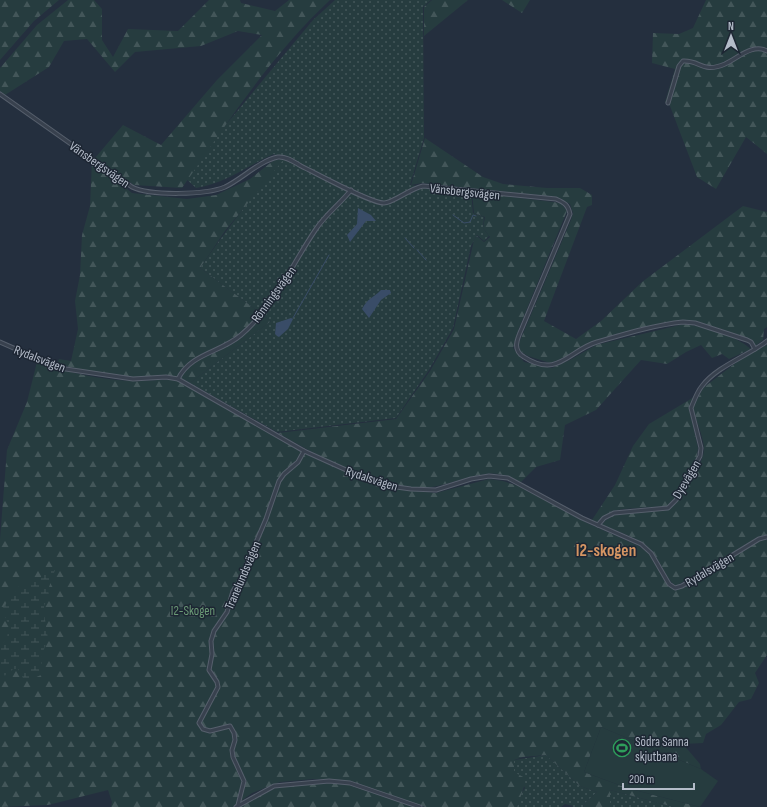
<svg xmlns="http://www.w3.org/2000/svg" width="767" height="807" viewBox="0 0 767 807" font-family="'Sofia Sans Condensed',sans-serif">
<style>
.grass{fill:url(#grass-dots)}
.forest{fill:url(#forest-firs)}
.wetland{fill:url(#wetland-marsh)}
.pitch{fill:#263c3f}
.water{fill:#394c67}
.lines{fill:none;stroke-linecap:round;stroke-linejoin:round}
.stream{stroke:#394c67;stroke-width:1}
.minor-casing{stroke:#565f6c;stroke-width:5}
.minor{stroke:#38414e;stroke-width:3}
.labels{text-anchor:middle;stroke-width:3;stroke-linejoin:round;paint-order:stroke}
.street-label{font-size:13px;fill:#b4bcc9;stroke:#1d2633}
.park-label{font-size:13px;fill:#6b9a76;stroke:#1d2633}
.poi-label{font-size:13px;fill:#b4bcc9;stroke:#1d2633;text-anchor:start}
.district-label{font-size:17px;font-weight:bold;fill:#d59563;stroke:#1d2633}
</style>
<defs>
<pattern id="grass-dots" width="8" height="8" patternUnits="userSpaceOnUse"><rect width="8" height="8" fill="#263c3f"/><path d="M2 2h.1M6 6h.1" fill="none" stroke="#435659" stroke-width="1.8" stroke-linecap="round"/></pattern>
<pattern id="forest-firs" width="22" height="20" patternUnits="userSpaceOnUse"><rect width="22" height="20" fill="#263c3f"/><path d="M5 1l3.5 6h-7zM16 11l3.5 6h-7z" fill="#435659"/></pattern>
<pattern id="wetland-marsh" width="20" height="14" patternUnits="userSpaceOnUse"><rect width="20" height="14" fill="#263c3f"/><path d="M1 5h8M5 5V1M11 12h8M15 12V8" fill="none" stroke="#435659"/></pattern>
</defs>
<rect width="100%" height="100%" fill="#242f3e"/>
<!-- grass -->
<g class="grass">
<path d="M335 0H431L423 7 424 138 410 185 471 192 473 213 484 217 483 228 489 236 484 241 477 235 471 246 453 328 429 370 396 418 277 432 190 383 271 321 200 268C225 231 254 196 280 159L274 154C247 166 226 183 196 188L183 176 313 20Z"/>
<path d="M546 755 580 786 597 792 585 803 583 807H572L573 806 565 804 561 807H517L520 796 525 788 514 772V760Z"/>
<path d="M610 790 674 807H610Z"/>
</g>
<!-- forest -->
<g class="forest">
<path d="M0 0H59L34 21 0 60Z"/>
<path d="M68 0H94L102 9V40L113 57 128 29 178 31 209 0H240L241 3 275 11 289 0H330C272 54 227 123 182 188L134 185 95 158 123 125 161 145 217 80 262 35 238 31 201 46 135 52 115 72 87 39 64 41 49 67 5 95 0 91V68L37 25Z"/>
<path d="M432 0H468L424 36V7Z"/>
<path d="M502 0H530L522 13Z"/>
<path d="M706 0H767V154L746 137 716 189 697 177 670 106 665 102 675 69 652 63 653 33 679 34 693 28Z"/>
<path d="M425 138 483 177 503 184 547 188H580L592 195V205L587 207 544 321 576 339 601 321 642 282 743 206 767 212V327L764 329 763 340 755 346 752 340C723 330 702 319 671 322L593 341 567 357 550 363 528 356 520 351 519 343 571 220 573 213 570 204 557 197 422 183 411 185Z"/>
<path d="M284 159 225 231 200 268 271 321 190 383C169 372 155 378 133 378 108 377 82 370 57 364L59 359 71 361 78 329 75 301 80 275 82 235 90 206 92 161 132 193 187 199 216 195 250 179 274 160Z"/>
<path d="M472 192 561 203 567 211 519 328 513 348 524 362 552 368 570 360 596 345 684 324C707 327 733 334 751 349L729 359 722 354 712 358 701 345 686 352 667 364 641 360 596 410 565 425 560 460 536 467 521 482C510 477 498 472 486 474 461 477 438 490 412 488 371 485 314 454 278 433L396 419 430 371 454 329 474 240 477 236 484 242 490 237 483 228 485 217 474 213Z"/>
<path d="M767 345V535L758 537 676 586C665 579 662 563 653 553 641 538 619 532 602 525 614 506 650 511 669 510 680 499 705 463 704 448 703 435 696 421 693 408L703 388 746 355Z"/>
<path d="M37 362C65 372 102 380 132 381 147 382 162 378 178 381L304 453 364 480 389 488 436 493 489 479 503 481 518 486 587 523 639 546 651 555 668 586 675 589 683 588 752 545 761 540H767V655L755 673 759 683 751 699 739 702 721 725 706 734 703 743 683 744 700 764 701 769 601 727 584 772 627 788 700 807H674L610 790V807H583L585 803 597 792 580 786 546 755 523 757 514 760V772L525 778C525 789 520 796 517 807H425L352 782 341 780 313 779 280 782 252 793 233 807H111L112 802 108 790 48 805 0 807V539L7 450 27 402Z"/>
<path d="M694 397 689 408 698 448 697 457 674 499 667 506 623 509 613 511 597 522 592 520 615 485 633 446 649 424Z"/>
<path d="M314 783 349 784 415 807H240L253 797 282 786Z"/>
</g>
<!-- wetland -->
<path class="wetland" d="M55 570 48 590 49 595 44 606V613L48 639 42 654 41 675 32 679 23 678 18 669H13L7 675 0 676V648L7 637 9 626 2 609 23 581 39 580 44 572Z"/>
<!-- pitch -->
<path class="pitch" d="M601 727 701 769 718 781 700 807 627 788 584 772Z"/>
<!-- water -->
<g class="water">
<path d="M358 208 371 215 376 221H366L350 242 347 235 357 224Z"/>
<path d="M381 290H390L391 293 381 300 369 318 362 309C369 297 372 299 381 290Z"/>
<path d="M291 318 293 319 288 329 279 337 277 336 275 334 276 323Z"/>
</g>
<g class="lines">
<!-- stream -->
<g class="stream">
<path d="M453 215 464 223 470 222 473 215 476 216"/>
<path d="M405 238 414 248"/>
<path d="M417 250 426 260"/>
<path d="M293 318 329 255"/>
</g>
<defs>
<g id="minor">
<path d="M0 94 132 187C150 196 206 195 225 187 242 179 259 161 278 157 286 156 294 162 301 166 316 173 370 203 384 203 393 203 409 189 423 186L556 199C565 203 568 205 570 214L522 328C517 339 512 350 524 357 558 379 569 350 597 342 625 334 654 325 683 322L695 323 747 340 751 342 755 349"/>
<path d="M668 103 679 66 683 61C701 60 702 74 725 64 738 58 753 43 767 51"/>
<path d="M0 342 59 368 133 379 166 377 178 379 304 451 364 478 389 486 411 489 436 490 471 479 489 476 508 478 582 518 641 544 651 553 669 584 675 588 682 586 759 539 767 537"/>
<path d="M178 379C191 353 220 353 241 335 274 307 292 264 316 229 326 214 340 204 351 190"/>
<path d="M598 525 604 518 614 513 668 508 676 500 700 456 701 448 691 408C694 401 697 392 702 386 717 366 748 356 767 341"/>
<path d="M238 805 244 781 233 757 232 750 235 740 234 733 230 726 210 731 203 729 199 723 218 687 217 682 209 670 212 654 211 641 214 631 227 612 233 591 240 580 266 519 279 481 284 474 298 462 304 451"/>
<path d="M236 807 274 786 329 781 350 783 420 807"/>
</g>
</defs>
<!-- minor casing -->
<use href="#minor" class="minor-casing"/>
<!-- minor -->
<use href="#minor" class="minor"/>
</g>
<!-- icons -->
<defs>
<symbol id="stadium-ring" viewBox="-11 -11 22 22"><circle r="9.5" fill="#1d2633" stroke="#2e9e5b" stroke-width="1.5"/><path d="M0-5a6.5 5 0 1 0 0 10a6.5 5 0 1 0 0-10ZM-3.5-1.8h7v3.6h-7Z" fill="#2e9e5b"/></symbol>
</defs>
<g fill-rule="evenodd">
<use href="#stadium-ring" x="612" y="738" width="20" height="20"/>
</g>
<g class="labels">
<!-- street labels -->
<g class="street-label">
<text transform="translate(100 164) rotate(35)" y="5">Vänsbergsvägen</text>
<text transform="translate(465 191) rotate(6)" y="5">Vänsbergsvägen</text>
<text transform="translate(273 294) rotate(-54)" y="5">Rönningsvägen</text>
<text transform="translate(40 358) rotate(21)" y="5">Rydalsvägen</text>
<text transform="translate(372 478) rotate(18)" y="5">Rydalsvägen</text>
<text transform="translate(686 479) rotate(-59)" y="5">Dyevägen</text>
<text transform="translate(709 569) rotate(-31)" y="5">Rydalsvägen</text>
<text transform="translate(242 575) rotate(-67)" y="5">Tranelundsvägen</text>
</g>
<!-- park labels -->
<g class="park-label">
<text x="193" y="615">I2-Skogen</text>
</g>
<!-- poi labels -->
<g class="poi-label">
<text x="635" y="746">Södra Sanna<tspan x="635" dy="15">skjutbana</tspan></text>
</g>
<!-- district labels -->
<g class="district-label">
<text x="606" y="556">I2-skogen</text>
</g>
</g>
<!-- north arrow -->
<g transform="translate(731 36)" stroke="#1d2633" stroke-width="3" paint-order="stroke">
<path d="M0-3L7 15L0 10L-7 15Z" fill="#b4bcc9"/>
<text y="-6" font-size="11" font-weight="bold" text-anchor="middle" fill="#b4bcc9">N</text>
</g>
<!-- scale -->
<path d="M623 783v6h71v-6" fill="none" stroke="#b4bcc9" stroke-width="2"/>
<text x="629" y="783" font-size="12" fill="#b4bcc9" stroke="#1d2633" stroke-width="3" paint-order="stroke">200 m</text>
</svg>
